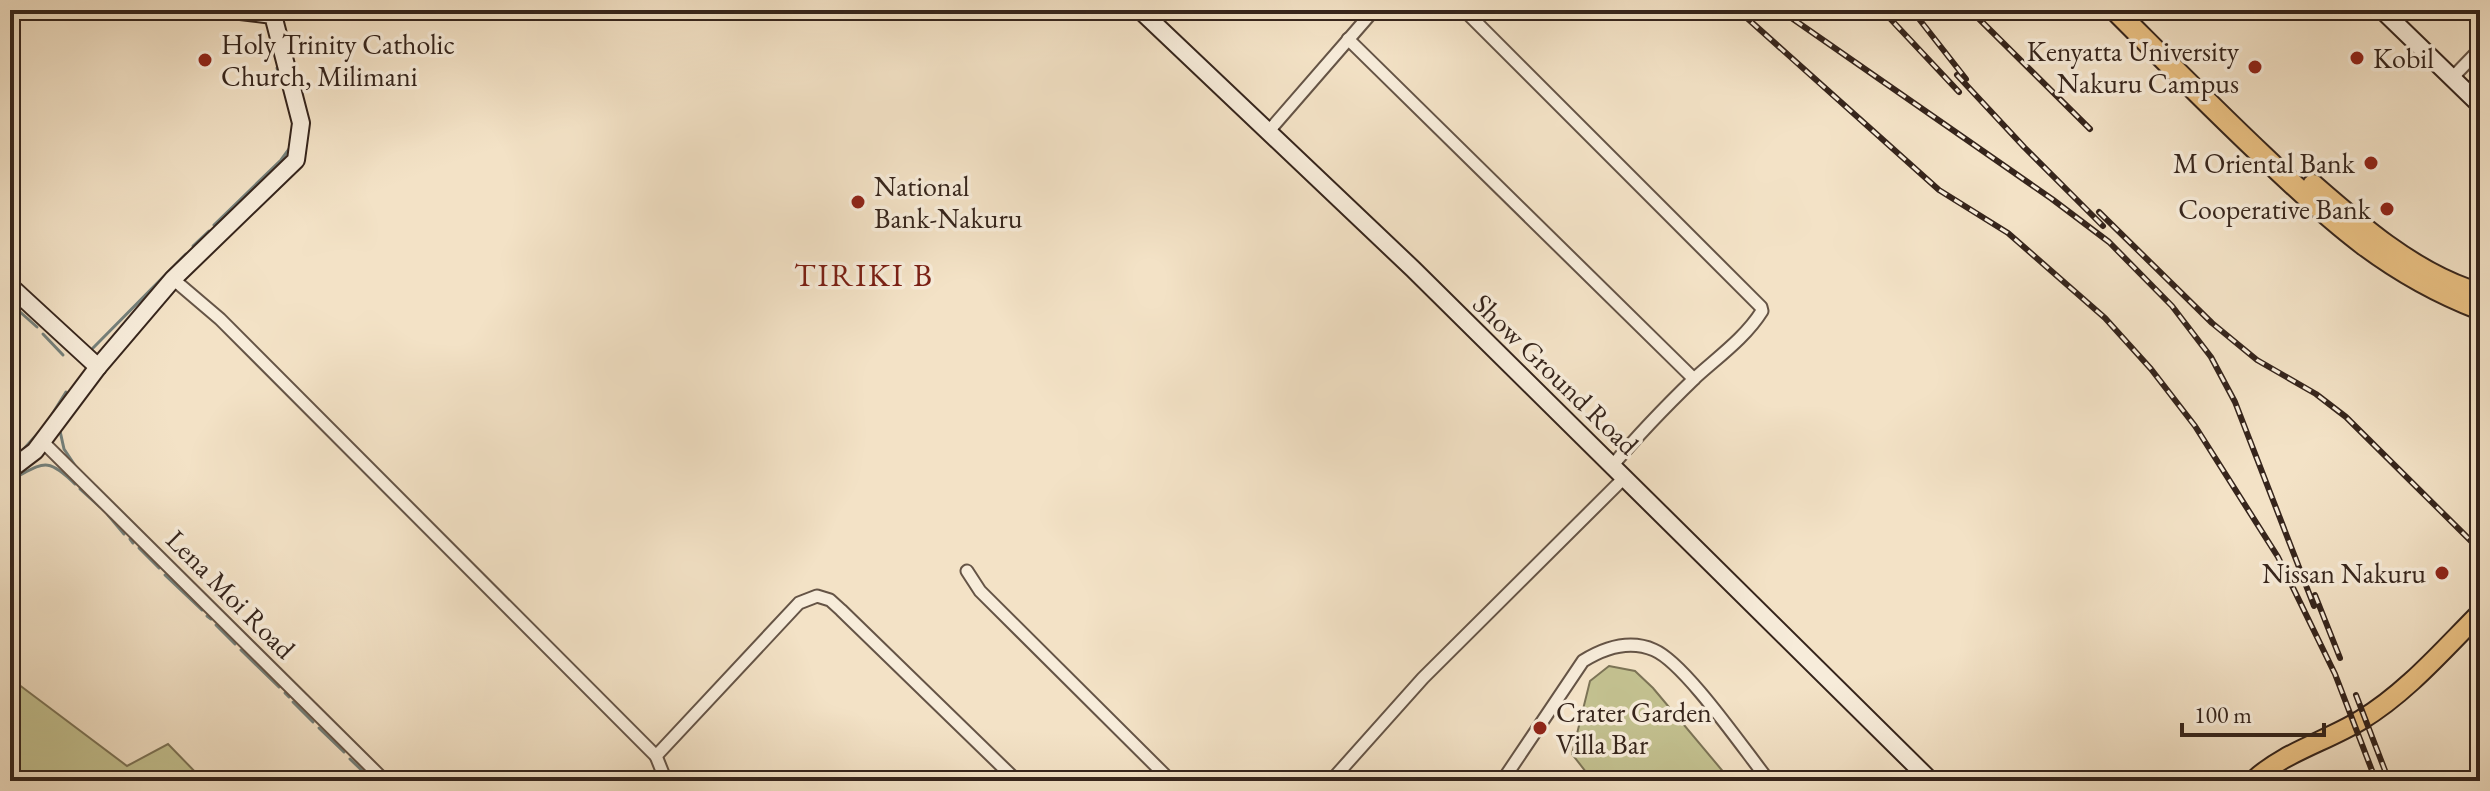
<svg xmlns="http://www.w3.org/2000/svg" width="2490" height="791" viewBox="0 0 2490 791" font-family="'EB Garamond',serif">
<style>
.green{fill:#c3c190;stroke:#7c7356;stroke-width:2}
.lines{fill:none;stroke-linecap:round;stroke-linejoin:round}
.stream{stroke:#74807b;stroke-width:3}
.street-casing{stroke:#655446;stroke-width:15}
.secondary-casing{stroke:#36251c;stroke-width:20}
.primary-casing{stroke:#36251c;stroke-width:22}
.highway-casing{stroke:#36251c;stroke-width:24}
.street{stroke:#f7ecda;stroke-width:11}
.secondary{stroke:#f7ecda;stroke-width:16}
.primary{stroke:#eac183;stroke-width:18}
.highway{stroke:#eac183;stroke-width:20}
.rail-casing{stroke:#36251c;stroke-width:6}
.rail{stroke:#f7ecda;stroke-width:3;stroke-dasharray:9;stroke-linecap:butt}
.poi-dot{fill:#8f2418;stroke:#f7ecda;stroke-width:3}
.labels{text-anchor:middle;stroke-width:7;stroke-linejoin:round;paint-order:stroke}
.poi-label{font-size:28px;fill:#36251c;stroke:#f7ecda;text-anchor:start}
.street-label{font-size:28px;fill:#36251c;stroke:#f7ecda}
.quarter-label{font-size:32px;letter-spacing:2px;fill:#7a1f14;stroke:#f7ecda}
</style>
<rect width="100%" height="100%" fill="#f3e2c6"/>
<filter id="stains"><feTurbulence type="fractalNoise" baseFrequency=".0025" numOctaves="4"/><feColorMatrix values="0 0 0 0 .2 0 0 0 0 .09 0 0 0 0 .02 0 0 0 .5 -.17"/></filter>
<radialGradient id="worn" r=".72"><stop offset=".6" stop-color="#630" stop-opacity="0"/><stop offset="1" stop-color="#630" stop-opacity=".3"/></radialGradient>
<!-- green -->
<g class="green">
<path d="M1609 666 1635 671 1653 688 1731 781H1593L1572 754 1590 681Z"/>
<path d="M10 678 127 766 168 744 204 781H10Z"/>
</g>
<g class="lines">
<!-- stream -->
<g class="stream">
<path d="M277 68 285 92"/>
<path d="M214 225 281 160 292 145"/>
<path d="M193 246 209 231"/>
<path d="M10 303 37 327"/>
<path d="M43 334 63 355"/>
<path d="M93 348 186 254"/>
<path d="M46 424 66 392"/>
<path d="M60 431 64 449 78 470"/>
<path d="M21 452 40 431"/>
<path d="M87 478 98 489"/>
<path d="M10 480C43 464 46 455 75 484"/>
<path d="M80 489 100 507"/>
<path d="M108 515 124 534"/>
<path d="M130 539 133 543"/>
<path d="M139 548 159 568"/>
<path d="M165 575 202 610"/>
<path d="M207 616 211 619"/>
<path d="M216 625 235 644"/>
<path d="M241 650 279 687"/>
<path d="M285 693 289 697"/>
<path d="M293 702 313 722"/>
<path d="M319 728 344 752"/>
<path d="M350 759 373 781"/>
</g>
<defs>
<g id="street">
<path d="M1464 10 1761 307 1762 311C1745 338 1718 357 1695 378 1666 406 1638 435 1612 466"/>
<path d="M1348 39 1694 379"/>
<path d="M2452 78 2480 49"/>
<path d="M1268 132 1374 10"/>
<path d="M173 279 220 319 656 756 799 603 817 596 830 600 841 610 1017 781"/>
<path d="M43 442 385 781"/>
<path d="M967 571 980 591 1171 781"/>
<path d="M656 756 666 781"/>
<path d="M1505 777 1583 661C1604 648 1629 639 1654 650 1685 663 1745 751 1769 781"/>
<path d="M1331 781 1423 678 1625 477"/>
<path d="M1514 781V780"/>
</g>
<g id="secondary">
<path d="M1140 10 1413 269 1931 781"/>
<path d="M2382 10 2480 105"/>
<path d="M10 286 98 367 173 279 296 160 301 123 273 15 232 10"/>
<path d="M10 470 35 451 98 367"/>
</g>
<path id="primary" d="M2253 781C2284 752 2325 742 2361 720 2406 693 2443 650 2480 613"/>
<g id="highway">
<path d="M2115 10C2164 59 2212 108 2263 156 2332 222 2389 274 2480 309"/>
<path d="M2313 185C2360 226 2409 269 2468 290"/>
</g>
</defs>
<!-- street casing -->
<use href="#street" class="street-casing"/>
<!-- secondary casing -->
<use href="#secondary" class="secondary-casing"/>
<!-- primary casing -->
<use href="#primary" class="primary-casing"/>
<!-- highway casing -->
<use href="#highway" class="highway-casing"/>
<!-- street -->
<use href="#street" class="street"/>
<!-- secondary -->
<use href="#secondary" class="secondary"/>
<!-- primary -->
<use href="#primary" class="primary"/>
<!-- highway -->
<use href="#highway" class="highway"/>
<defs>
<g id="rail">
<path d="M1738 10 1939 190 2008 233 2105 318 2151 369 2195 426 2278 557 2335 674 2376 781"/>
<path d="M1780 10 2052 199 2109 242 2172 306 2211 357 2235 402 2314 606"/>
<path d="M1882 10 1959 92"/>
<path d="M1912 10 1966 79"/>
<path d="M1970 10 2090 129"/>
<path d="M1957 75 2024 147 2103 226"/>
<path d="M2099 212 2212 323 2257 360 2316 394 2346 417 2480 550"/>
<path d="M2315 595 2340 658"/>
<path d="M2356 695 2389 781"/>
</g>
</defs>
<!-- rail casing -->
<use href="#rail" class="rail-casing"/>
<!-- rail -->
<use href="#rail" class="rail"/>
</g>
<!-- markers -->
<g class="poi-dot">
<circle cx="2357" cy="58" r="8"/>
<circle cx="205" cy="60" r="8"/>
<circle cx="2255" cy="67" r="8"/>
<circle cx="2371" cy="163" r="8"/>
<circle cx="858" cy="202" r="8"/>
<circle cx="2387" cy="209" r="8"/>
<circle cx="2442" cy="573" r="8"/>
<circle cx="1540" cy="728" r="8"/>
</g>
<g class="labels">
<!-- poi labels -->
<g class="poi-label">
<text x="221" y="54">Holy Trinity Catholic<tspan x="221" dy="32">Church, Milimani</tspan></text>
<text x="2239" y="61" text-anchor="end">Kenyatta University<tspan x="2239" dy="32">Nakuru Campus</tspan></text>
<text x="2373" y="68">Kobil</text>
<text x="2355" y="173" text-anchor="end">M Oriental Bank</text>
<text x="874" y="196">National<tspan x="874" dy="32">Bank-Nakuru</tspan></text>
<text x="2371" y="219" text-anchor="end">Cooperative Bank</text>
<text x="2426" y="583" text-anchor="end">Nissan Nakuru</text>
<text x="1556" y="722">Crater Garden<tspan x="1556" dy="32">Villa Bar</tspan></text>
</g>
<!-- street labels -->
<g class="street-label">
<text transform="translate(1556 374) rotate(44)" y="10">Show Ground Road</text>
<text transform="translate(231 594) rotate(45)" y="10">Lena Moi Road</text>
</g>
<!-- quarter labels -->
<g class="quarter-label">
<text x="864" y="286">TIRIKI B</text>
</g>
</g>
<!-- margin -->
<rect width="2490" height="791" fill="none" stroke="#f3e2c6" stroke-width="40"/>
<rect x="12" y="12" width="2466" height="767" fill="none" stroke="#36251c" stroke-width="4"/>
<rect x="20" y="20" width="2450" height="751" fill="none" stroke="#36251c" stroke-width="2"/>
<!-- scale -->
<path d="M2182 723v12h142v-12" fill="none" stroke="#36251c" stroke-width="4"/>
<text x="2194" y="723" font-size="24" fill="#36251c" stroke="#f7ecda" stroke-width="6" paint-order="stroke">100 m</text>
<rect width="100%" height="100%" filter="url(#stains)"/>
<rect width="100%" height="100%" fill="url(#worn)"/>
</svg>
